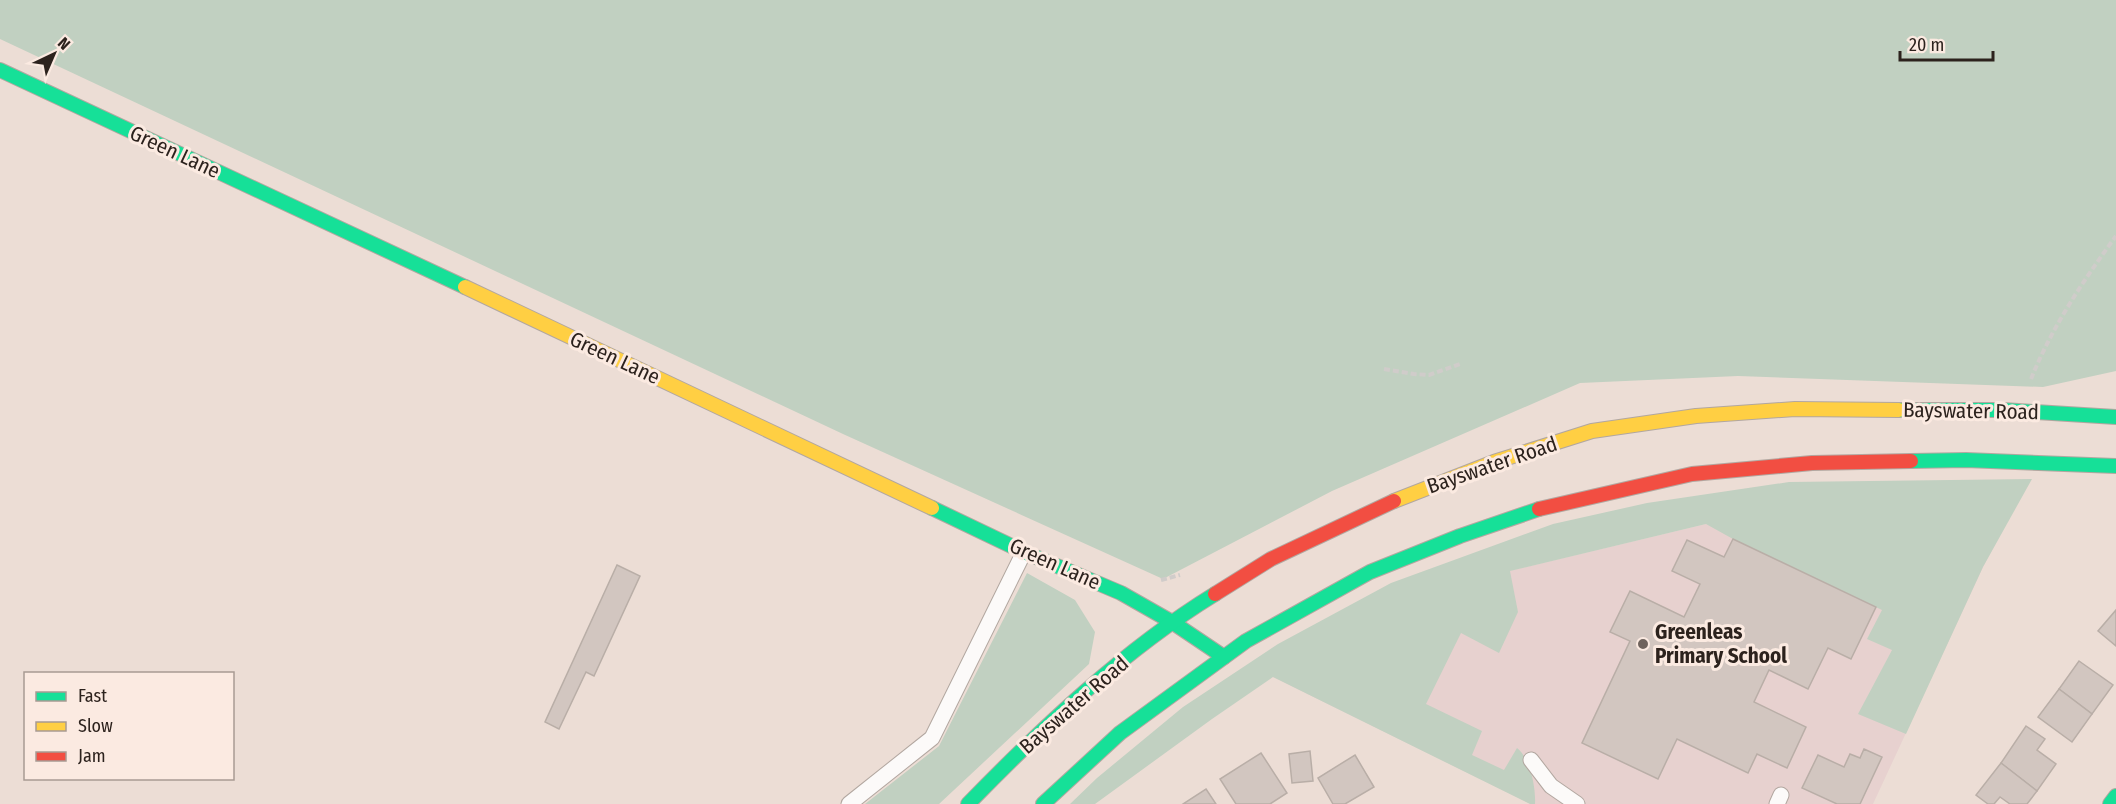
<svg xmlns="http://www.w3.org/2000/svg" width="2116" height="804" viewBox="0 0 2116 804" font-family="'Fira Sans Condensed',sans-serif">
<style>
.education{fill:#e7d1cf}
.green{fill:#c1d0c1}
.building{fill:#d2c6c0;stroke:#b9aea7;stroke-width:1.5}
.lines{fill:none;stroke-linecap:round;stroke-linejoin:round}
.lane-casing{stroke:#b2a7a0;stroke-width:17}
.fast-casing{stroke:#b2a7a0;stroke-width:16}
.slow-casing{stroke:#b2a7a0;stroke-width:16}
.jam-casing{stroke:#b2a7a0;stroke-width:16}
.path{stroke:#d0ccca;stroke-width:4;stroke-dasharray:6 3;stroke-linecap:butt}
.lane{stroke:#fcfaf9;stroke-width:15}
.fast{stroke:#16e098;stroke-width:14}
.slow{stroke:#ffcf43;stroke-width:14}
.jam{stroke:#f24e42;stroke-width:14}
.poi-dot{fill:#6f635d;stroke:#fbeae1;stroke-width:2}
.labels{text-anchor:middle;stroke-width:6;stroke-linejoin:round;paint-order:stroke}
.street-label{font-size:21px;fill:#2c221d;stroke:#fbeae1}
.poi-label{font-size:21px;font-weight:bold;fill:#2c221d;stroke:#fbeae1;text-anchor:start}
</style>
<rect width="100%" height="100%" fill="#ecddd5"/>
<!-- education -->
<path class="education" d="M2021 496 1983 567 1873 804H1531L1273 677 1509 571 1706 524Z"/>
<!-- green -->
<g class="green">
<path d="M0 0H2116V371L2043 387 1738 376 1580 383 1332 491 1163 579 843 434 0 39Z"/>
<path d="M2032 479 1983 567 1906 734 1858 714 1892 650 1867 639 1882 610 1733 539 1706 524 1510 571 1518 612 1499 653 1461 633 1426 704 1482 731 1472 755 1504 770 1517 748C1530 758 1536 787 1535 804H1530L1273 677 1212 719 1095 804H1070L1097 778 1183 707 1278 644 1391 583 1553 524 1647 503 1789 482Z"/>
<path d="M1027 573 1075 600 1095 632 1089 664 939 804H865L939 746Z"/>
</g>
<!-- building -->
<g class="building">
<path d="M1733 539 1876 607 1851 659 1828 648 1808 689 1769 670 1754 702 1806 727 1787 768 1757 754 1748 773 1677 739 1658 779 1582 743 1630 641 1610 632 1630 591 1684 617 1700 584 1672 571 1687 540 1724 557Z"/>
<path d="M617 565 640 576 594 676 586 672 559 729 545 722Z"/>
<path d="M2116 610V646L2098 631Z"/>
<path d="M2079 661 2113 685 2092 714 2059 689Z"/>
<path d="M2059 689 2092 714 2072 742 2038 717Z"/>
<path d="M2026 726 2045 739 2037 750 2056 764 2037 791 2001 763Z"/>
<path d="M1864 749 1882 757 1860 804H1837L1802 788 1818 755 1844 767 1850 754 1860 758Z"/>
<path d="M1310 751 1313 781 1292 783 1289 754Z"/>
<path d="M1261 753 1287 793 1270 804H1236L1220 779Z"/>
<path d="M1355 755 1374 787 1345 804H1333L1318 778Z"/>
<path d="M2001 763 2037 791 2027 804H2010L2000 797 1994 804H1988L1976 795Z"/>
<path d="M1206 789 1216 804H1183Z"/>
</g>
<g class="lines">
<defs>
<g id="lane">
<path d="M1531 760 1551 786 1577 804"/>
<path d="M849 804 932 738 1024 552"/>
<path d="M1777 804 1781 795"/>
</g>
<g id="fast">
<path d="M0 70 465 287"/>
<path d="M1899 410H2003L2116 417"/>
<path d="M1911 461 1966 460 2116 466"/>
<path d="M932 508 1024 552 1121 593 1172 622 1224 657"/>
<path d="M968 804C1042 728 1124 650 1215 594"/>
<path d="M1043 804 1120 733 1246 641 1370 572 1460 536 1539 509"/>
<path d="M2110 804 2116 796"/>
</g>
<g id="slow">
<path d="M465 287 932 508"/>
<path d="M1394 501 1494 462 1592 431 1696 416 1795 409 1899 410"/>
</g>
<g id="jam">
<path d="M1539 509 1692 474 1812 463 1911 461"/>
<path d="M1215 594 1271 559 1394 501"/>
</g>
</defs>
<!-- lane casing -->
<use href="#lane" class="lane-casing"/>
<!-- fast casing -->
<use href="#fast" class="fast-casing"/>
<!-- slow casing -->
<use href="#slow" class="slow-casing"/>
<!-- jam casing -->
<use href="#jam" class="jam-casing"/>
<!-- path -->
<g class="path">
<path d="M1384 369 1414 374 1429 375 1460 364"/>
<path d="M2031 379C2052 327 2083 281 2116 236"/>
<path d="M1161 580 1180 575"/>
</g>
<!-- lane -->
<use href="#lane" class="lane"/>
<!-- fast -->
<use href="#fast" class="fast"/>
<!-- slow -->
<use href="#slow" class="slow"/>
<!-- jam -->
<use href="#jam" class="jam"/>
</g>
<!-- markers -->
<circle class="poi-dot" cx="1643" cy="644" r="6"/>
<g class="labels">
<!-- street labels -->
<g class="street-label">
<text transform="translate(175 152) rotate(25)" y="7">Green Lane</text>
<text transform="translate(615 358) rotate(25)" y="7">Green Lane</text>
<text transform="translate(1971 411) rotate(1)" y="7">Bayswater Road</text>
<text transform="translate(1492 465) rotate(-19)" y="7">Bayswater Road</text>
<text transform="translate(1055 564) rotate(24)" y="7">Green Lane</text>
<text transform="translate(1074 705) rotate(-41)" y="7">Bayswater Road</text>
</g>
<!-- poi labels -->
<g class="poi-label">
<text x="1655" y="639">Greenleas<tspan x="1655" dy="24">Primary School</tspan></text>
</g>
</g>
<!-- legend -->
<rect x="24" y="672" width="210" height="108" fill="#fbeae1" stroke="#a89a93" stroke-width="1.5"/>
<rect x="36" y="692" width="30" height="9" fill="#16e098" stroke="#a89a93" stroke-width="1.5"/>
<text x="78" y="702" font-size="18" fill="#2c221d">Fast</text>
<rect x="36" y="722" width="30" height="9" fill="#ffcf43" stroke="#a89a93" stroke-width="1.5"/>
<text x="78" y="732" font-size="18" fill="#2c221d">Slow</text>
<rect x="36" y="752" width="30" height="9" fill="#f24e42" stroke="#a89a93" stroke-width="1.5"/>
<text x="78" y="762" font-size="18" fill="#2c221d">Jam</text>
<!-- north arrow -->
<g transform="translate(54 54) rotate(44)" stroke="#fbeae1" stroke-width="4.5" paint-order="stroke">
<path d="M0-4.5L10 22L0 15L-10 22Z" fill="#2c221d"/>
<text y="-9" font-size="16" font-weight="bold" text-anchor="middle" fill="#2c221d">N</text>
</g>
<!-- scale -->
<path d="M1900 51v9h93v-9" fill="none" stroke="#2c221d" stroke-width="3"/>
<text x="1909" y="51" font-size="18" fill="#2c221d" stroke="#fbeae1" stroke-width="4.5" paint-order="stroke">20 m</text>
</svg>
